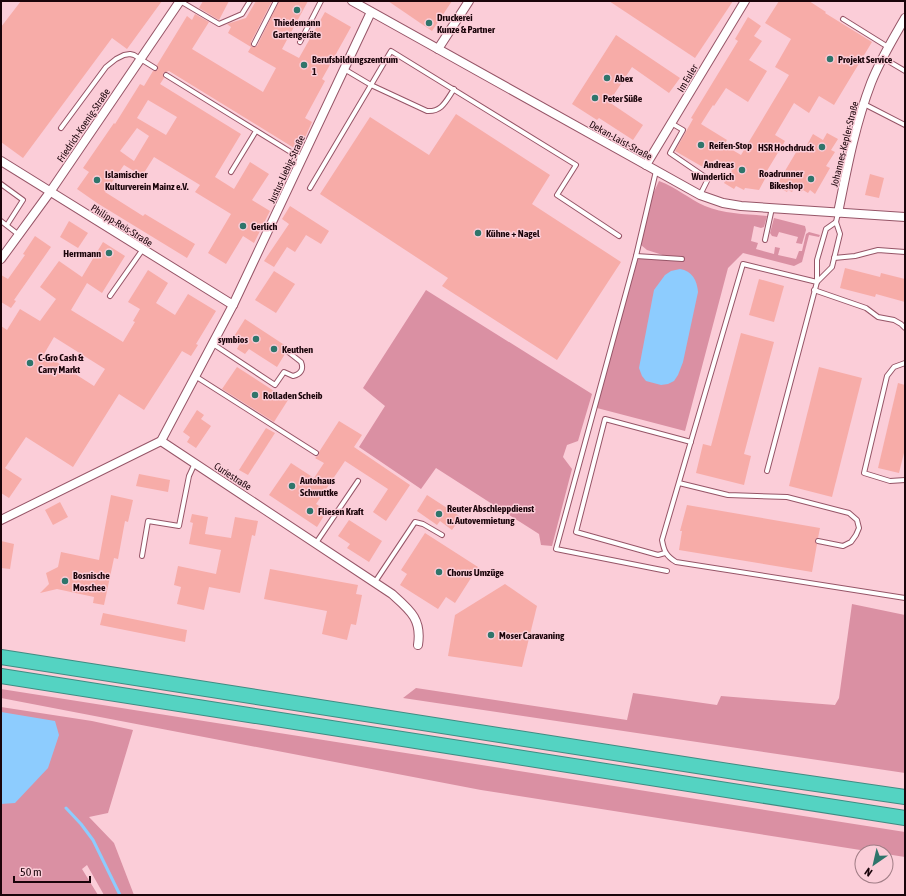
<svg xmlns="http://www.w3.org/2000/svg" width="906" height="896" viewBox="0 0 906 896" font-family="'Asap Condensed',sans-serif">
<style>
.green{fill:#da90a3}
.water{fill:#8dccfe}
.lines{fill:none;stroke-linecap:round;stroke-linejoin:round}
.stream{stroke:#8dccfe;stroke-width:3}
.building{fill:#f7aca8;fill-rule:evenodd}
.service-casing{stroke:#965567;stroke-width:6}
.minor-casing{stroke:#965567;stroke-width:10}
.motorway-casing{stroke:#408b82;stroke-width:16}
.service{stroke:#fff;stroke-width:4}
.minor{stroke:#fff;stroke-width:8}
.motorway{stroke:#54d3c2;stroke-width:14}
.poi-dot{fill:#2f756b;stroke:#fbcdd8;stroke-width:1.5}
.labels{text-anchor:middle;stroke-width:3;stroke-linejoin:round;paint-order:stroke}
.poi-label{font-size:10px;font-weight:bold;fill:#1a040a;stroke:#fbcdd8;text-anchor:start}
.street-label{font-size:10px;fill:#1a040a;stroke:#fbcdd8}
</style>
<rect width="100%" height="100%" fill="#fbcdd8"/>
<!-- green -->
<g class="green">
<path d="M659 181C676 187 689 199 705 206 724 214 746 214 767 216L764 227 761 228 754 226 751 241 758 243 756 249 774 254 775 247 780 248 778 255 796 259 799 251H802L806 234 809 232 820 235 819 237 809 235 802 262 794 266 743 253 728 268 685 431 597 408 635 265 639 258 644 254 669 257 647 250 641 245V240L653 194Z"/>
<path d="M774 218 805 226 806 230 802 244 796 243 798 237 779 232 777 237 772 236 770 233Z"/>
<path d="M426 290 592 394 578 441 567 445 563 457 572 469 552 546 541 545 539 534 436 468 421 489 359 447 385 406 363 388Z"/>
<path d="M852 604 905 615V773L403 698 416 688 627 720 633 693 717 705 721 696 835 705 839 698Z"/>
<path d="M1 689 905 832V857L886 854V852H873L481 790 1 698Z"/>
<path d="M1 707 92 721 133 730 108 813 89 817 114 843 134 895H104L87 865 82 869 98 895H1Z"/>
</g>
<!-- water -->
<g class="water">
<path d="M680 269C692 271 697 280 698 292L683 362 678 375 674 381 668 384 661 385 646 381 642 376 639 368 654 290 665 275 671 271Z"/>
<path d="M1 712 55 721 59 735 48 768 15 803 1 804Z"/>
</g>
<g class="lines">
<!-- stream -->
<path class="stream" d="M66 808 81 824 93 840 120 895"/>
</g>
<!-- building -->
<g class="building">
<path d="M21 1H162L127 49 112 38 23 158 1 142V27Z"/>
<path d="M203 1H229L219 20 199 8Z"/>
<path d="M256 1H272L251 42V46L253 47 257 46 279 1H308L282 49 299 58 325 12 351 27 322 79 325 81 305 118 312 122 299 151 169 71 163 73V75L164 78 160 84 241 134 215 177 234 189 250 162 269 174 252 200 270 211 254 243 243 236 226 264 208 253 231 214 195 192 200 185 154 157 142 176 124 165 105 192 143 216 145 214 195 244 187 258 97 203 77 189 89 172 83 168 114 123 115 124 140 84 144 86 153 71 158 70V68L157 65 187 16 192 20 195 14 209 22 192 49 263 92 276 68 248 52 251 47 228 33 231 27 227 24 246 18ZM148 100 177 117 166 135 137 118ZM137 128 149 136 134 161 120 151Z"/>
<path d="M388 1H452L432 31Z"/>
<path d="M609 1H733L695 58Z"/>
<path d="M779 1H809L826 12 825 13 872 42 834 105 819 96 809 113 794 103 775 135 785 141 765 174 767 175 759 190 745 188 744 190 736 186 734 189 724 183 732 170 714 160 708 170 675 151 693 119 691 118 738 41 735 39 748 17 761 26 754 36 762 41 749 60 767 71 748 102 726 88 714 106 713 105 701 124 727 140 724 145 741 155 789 75 775 67 791 39 765 23Z"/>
<path d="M616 35 680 78 669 93 632 67 609 102 643 125 633 140 599 118 597 120 572 104Z"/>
<path d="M456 114 550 175 532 204 621 262 557 360 442 286 448 278 320 194 370 117 429 155Z"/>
<path d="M827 133 838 139 831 150 835 152 826 166 830 168 815 194 810 190 808 193 803 190 801 192 794 188 792 192 788 190 787 192 776 186 798 149 803 152 813 134 823 140Z"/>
<path d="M870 174 884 178 879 198 865 195Z"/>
<path d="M290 206 329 231 321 244 306 235 295 252 287 247 274 267 264 261 289 224 282 219Z"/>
<path d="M69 221 88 233 78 248 60 237Z"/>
<path d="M35 236 51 247 14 300 16 301 11 308 1 302V275L8 279 25 255 23 254Z"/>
<path d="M103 242 125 256 102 293 87 283 71 310 102 329 123 342 135 322 133 321 140 309 128 302 148 270 168 283 156 303 175 315 188 294 216 311 196 344 198 345 191 356 182 351 144 410 119 394 73 467 26 437 5 468 22 479 9 498 1 493V326L7 330 20 309 40 321 56 299 40 287 59 261 82 277ZM54 337 105 369 94 386 44 354Z"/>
<path d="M845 268 880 277 881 273 905 279V302L876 294 875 297 840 288Z"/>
<path d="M274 271 295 284 276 313 255 300Z"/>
<path d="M759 279 784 286 774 322 749 315Z"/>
<path d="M245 319 289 348H286L284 349V352L285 354 277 367 249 349 245 354 237 349 240 343 233 338Z"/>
<path d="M741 333 774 342 744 454 751 456 744 485 696 473 703 444 711 446Z"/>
<path d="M237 367 288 400 274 422 222 389Z"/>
<path d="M819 367 862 378 832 497 789 486Z"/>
<path d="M898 383 905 385V449L899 473 878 468Z"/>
<path d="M197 410 204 415 201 419 211 426 196 448 187 442 190 437 183 432Z"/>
<path d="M339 421 362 435 354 447 410 485 386 521 373 512 388 489 345 461 316 504 327 511 317 527 269 495 291 463 314 478 324 463 315 458 319 455V452Z"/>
<path d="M266 428 275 433 248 475 239 470Z"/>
<path d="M139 474 170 480 168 492 136 486Z"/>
<path d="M111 495 133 500 128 522 125 521 118 559 114 558 104 605 93 603 94 597 57 589 40 593 49 584 46 573 58 567 61 552 99 560Z"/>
<path d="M427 495 461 517 452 530 440 521 437 525 417 511Z"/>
<path d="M60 502 68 517 53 525 45 510Z"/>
<path d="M687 505 820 528 818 538H816L815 541 817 544 812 572 679 550 682 531H680Z"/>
<path d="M192 514 208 517 205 534 231 538 235 517 258 521 255 536 252 535 240 593 209 587 204 610 177 604 181 587 174 585 178 566 216 574 221 550 189 544 193 523 190 522Z"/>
<path d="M349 520 382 541 369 562 347 548 350 544 338 536Z"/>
<path d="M425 533 478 567 455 603 446 597 438 609 400 585 407 574 401 570Z"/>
<path d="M1 541 14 544 10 569 1 568Z"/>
<path d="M270 569 358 585 356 594 362 595 356 625 351 624 347 640 322 634 327 611 264 599Z"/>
<path d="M505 584 537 606 522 667 448 656 455 615Z"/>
<path d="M103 613 187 630 185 642 100 625Z"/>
</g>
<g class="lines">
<defs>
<g id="service">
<path d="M180 1 219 24 242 14 250 1"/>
<path d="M843 19 888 47"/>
<path d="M300 42 321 1"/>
<path d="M254 44 276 1"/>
<path d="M883 58 905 71"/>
<path d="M166 75 302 159"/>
<path d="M454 89C446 101 442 112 427 111L371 85 391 51 576 165 557 195 619 236"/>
<path d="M864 104 905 125"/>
<path d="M671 123 683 130 670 153 708 179 700 195"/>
<path d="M61 128 106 67 116 59 124 55 130 54 134 55 155 68"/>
<path d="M656 171 636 256 556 549 667 571"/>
<path d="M231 172 256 131"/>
<path d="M1 184 23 200 7 225"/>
<path d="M310 188 371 85 344 69"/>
<path d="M838 213 836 222 826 229 817 260V282L743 264 662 540C664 551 666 556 676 562L905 598"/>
<path d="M1 221 19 235"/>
<path d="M765 240 772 208"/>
<path d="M636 256 682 259"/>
<path d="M834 258 855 256 878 250 905 252"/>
<path d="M814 290 866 308 878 317 894 320 901 324 905 328"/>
<path d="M110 296 143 249"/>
<path d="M213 344 275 385 284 372 293 376C301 374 304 369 301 362L287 351"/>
<path d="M905 363 894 367 887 376 864 473 890 481 905 480"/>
<path d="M195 376 316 453"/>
<path d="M767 471 817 282 832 267 840 234 836 222"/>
<path d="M679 483 728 495 787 497 849 513 857 520 859 528 856 535 851 542 843 546 818 541"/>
<path d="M316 543 358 481"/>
<path d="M665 553 658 555 576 532 605 419 691 442"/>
<path d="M142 556 148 521 179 526 189 476 195 463"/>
<path d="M375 582 415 522 423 524 442 535"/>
</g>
<g id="minor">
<path d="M352 1 700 195 723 203 741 206 905 217"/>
<path d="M438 49 469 1"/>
<path d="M1 161 233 305"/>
<path d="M646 165 745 1"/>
<path d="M838 213C847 168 855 125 871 83 880 60 893 39 905 18"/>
<path d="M1 259 50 192 180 1"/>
<path d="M161 441 233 305 371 12"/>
<path d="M1 520 161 441 392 594C410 610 422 619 418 645"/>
</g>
<g id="motorway">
<path d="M1 657 748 774 905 797"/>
<path d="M1 676 905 818"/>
</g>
</defs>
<!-- service casing -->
<use href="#service" class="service-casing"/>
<!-- minor casing -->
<use href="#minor" class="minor-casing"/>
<!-- motorway casing -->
<use href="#motorway" class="motorway-casing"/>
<!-- service -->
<use href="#service" class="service"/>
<!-- minor -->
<use href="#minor" class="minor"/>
<!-- motorway -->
<use href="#motorway" class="motorway"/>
</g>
<!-- markers -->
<g class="poi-dot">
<circle cx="297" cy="10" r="4"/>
<circle cx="429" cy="23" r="4"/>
<circle cx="830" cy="59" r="4"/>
<circle cx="304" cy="65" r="4"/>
<circle cx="607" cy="78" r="4"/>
<circle cx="595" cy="98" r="4"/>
<circle cx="701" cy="145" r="4"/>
<circle cx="822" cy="147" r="4"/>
<circle cx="742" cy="170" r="4"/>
<circle cx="811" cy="179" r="4"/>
<circle cx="97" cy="180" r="4"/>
<circle cx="243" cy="226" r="4"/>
<circle cx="478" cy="233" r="4"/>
<circle cx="109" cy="253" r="4"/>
<circle cx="256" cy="339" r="4"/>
<circle cx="274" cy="349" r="4"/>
<circle cx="30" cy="363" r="4"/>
<circle cx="255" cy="395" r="4"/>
<circle cx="292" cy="486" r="4"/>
<circle cx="310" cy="511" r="4"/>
<circle cx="439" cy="514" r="4"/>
<circle cx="439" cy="572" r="4"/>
<circle cx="65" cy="581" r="4"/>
<circle cx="491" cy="635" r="4"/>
</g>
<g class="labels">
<!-- poi labels -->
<g class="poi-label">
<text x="437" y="21">Druckerei<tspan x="437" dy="12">Kunze &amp; Partner</tspan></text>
<text x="297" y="26" text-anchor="middle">Thiedemann<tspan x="297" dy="12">Gartengeräte</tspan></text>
<text x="312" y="63">Berufsbildungszentrum<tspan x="312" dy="12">1</tspan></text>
<text x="838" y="63">Projekt Service</text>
<text x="615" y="82">Abex</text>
<text x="603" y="102">Peter Süße</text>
<text x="709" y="149">Reifen-Stop</text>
<text x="814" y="151" text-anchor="end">HSR Hochdruck</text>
<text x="734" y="168" text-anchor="end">Andreas<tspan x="734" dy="12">Wunderlich</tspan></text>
<text x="803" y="177" text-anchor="end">Roadrunner<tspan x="803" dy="12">Bikeshop</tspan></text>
<text x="105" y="178">Islamischer<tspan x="105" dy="12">Kulturverein Mainz e.V.</tspan></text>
<text x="251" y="230">Gerlich</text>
<text x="486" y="237">Kühne + Nagel</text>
<text x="101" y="257" text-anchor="end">Herrmann</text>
<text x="248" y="343" text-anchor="end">symbios</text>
<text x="282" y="353">Keuthen</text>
<text x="38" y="361">C-Gro Cash &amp;<tspan x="38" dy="12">Carry Markt</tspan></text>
<text x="263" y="399">Rolladen Scheib</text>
<text x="300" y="484">Autohaus<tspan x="300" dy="12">Schwuttke</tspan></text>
<text x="447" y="512">Reuter Abschleppdienst<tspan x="447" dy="12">u. Autovermietung</tspan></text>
<text x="318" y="515">Fliesen Kraft</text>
<text x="447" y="576">Chorus Umzüge</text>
<text x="73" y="579">Bosnische<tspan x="73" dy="12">Moschee</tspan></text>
<text x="499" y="639">Moser Caravaning</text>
</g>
<!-- street labels -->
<g class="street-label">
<text transform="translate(687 78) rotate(-59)" y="4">Im Euler</text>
<text transform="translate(83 125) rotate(-56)" y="4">Friedrich-Koenig-Straße</text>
<text transform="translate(621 140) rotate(29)" y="4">Dekan-Laist-Straße</text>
<text transform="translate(844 144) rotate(-76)" y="4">Johannes-Kepler-Straße</text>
<text transform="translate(286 169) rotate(-65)" y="4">Justus-Liebig-Straße</text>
<text transform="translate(122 225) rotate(32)" y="4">Philipp-Reis-Straße</text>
<text transform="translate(233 476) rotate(33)" y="4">Curiestraße</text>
</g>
</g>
<!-- border -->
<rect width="906" height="896" fill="none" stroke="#1a040a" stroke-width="4"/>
<!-- north arrow -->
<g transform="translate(874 864) rotate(214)"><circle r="19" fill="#fbcdd8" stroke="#a17d86"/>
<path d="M0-3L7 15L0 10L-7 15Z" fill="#2f756b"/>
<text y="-6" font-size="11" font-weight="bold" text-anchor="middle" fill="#1a040a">N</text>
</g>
<!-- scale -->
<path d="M14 876v6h76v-6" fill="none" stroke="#1a040a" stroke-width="2"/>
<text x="20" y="876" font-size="12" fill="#1a040a" stroke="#fbcdd8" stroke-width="3" paint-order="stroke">50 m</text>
</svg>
